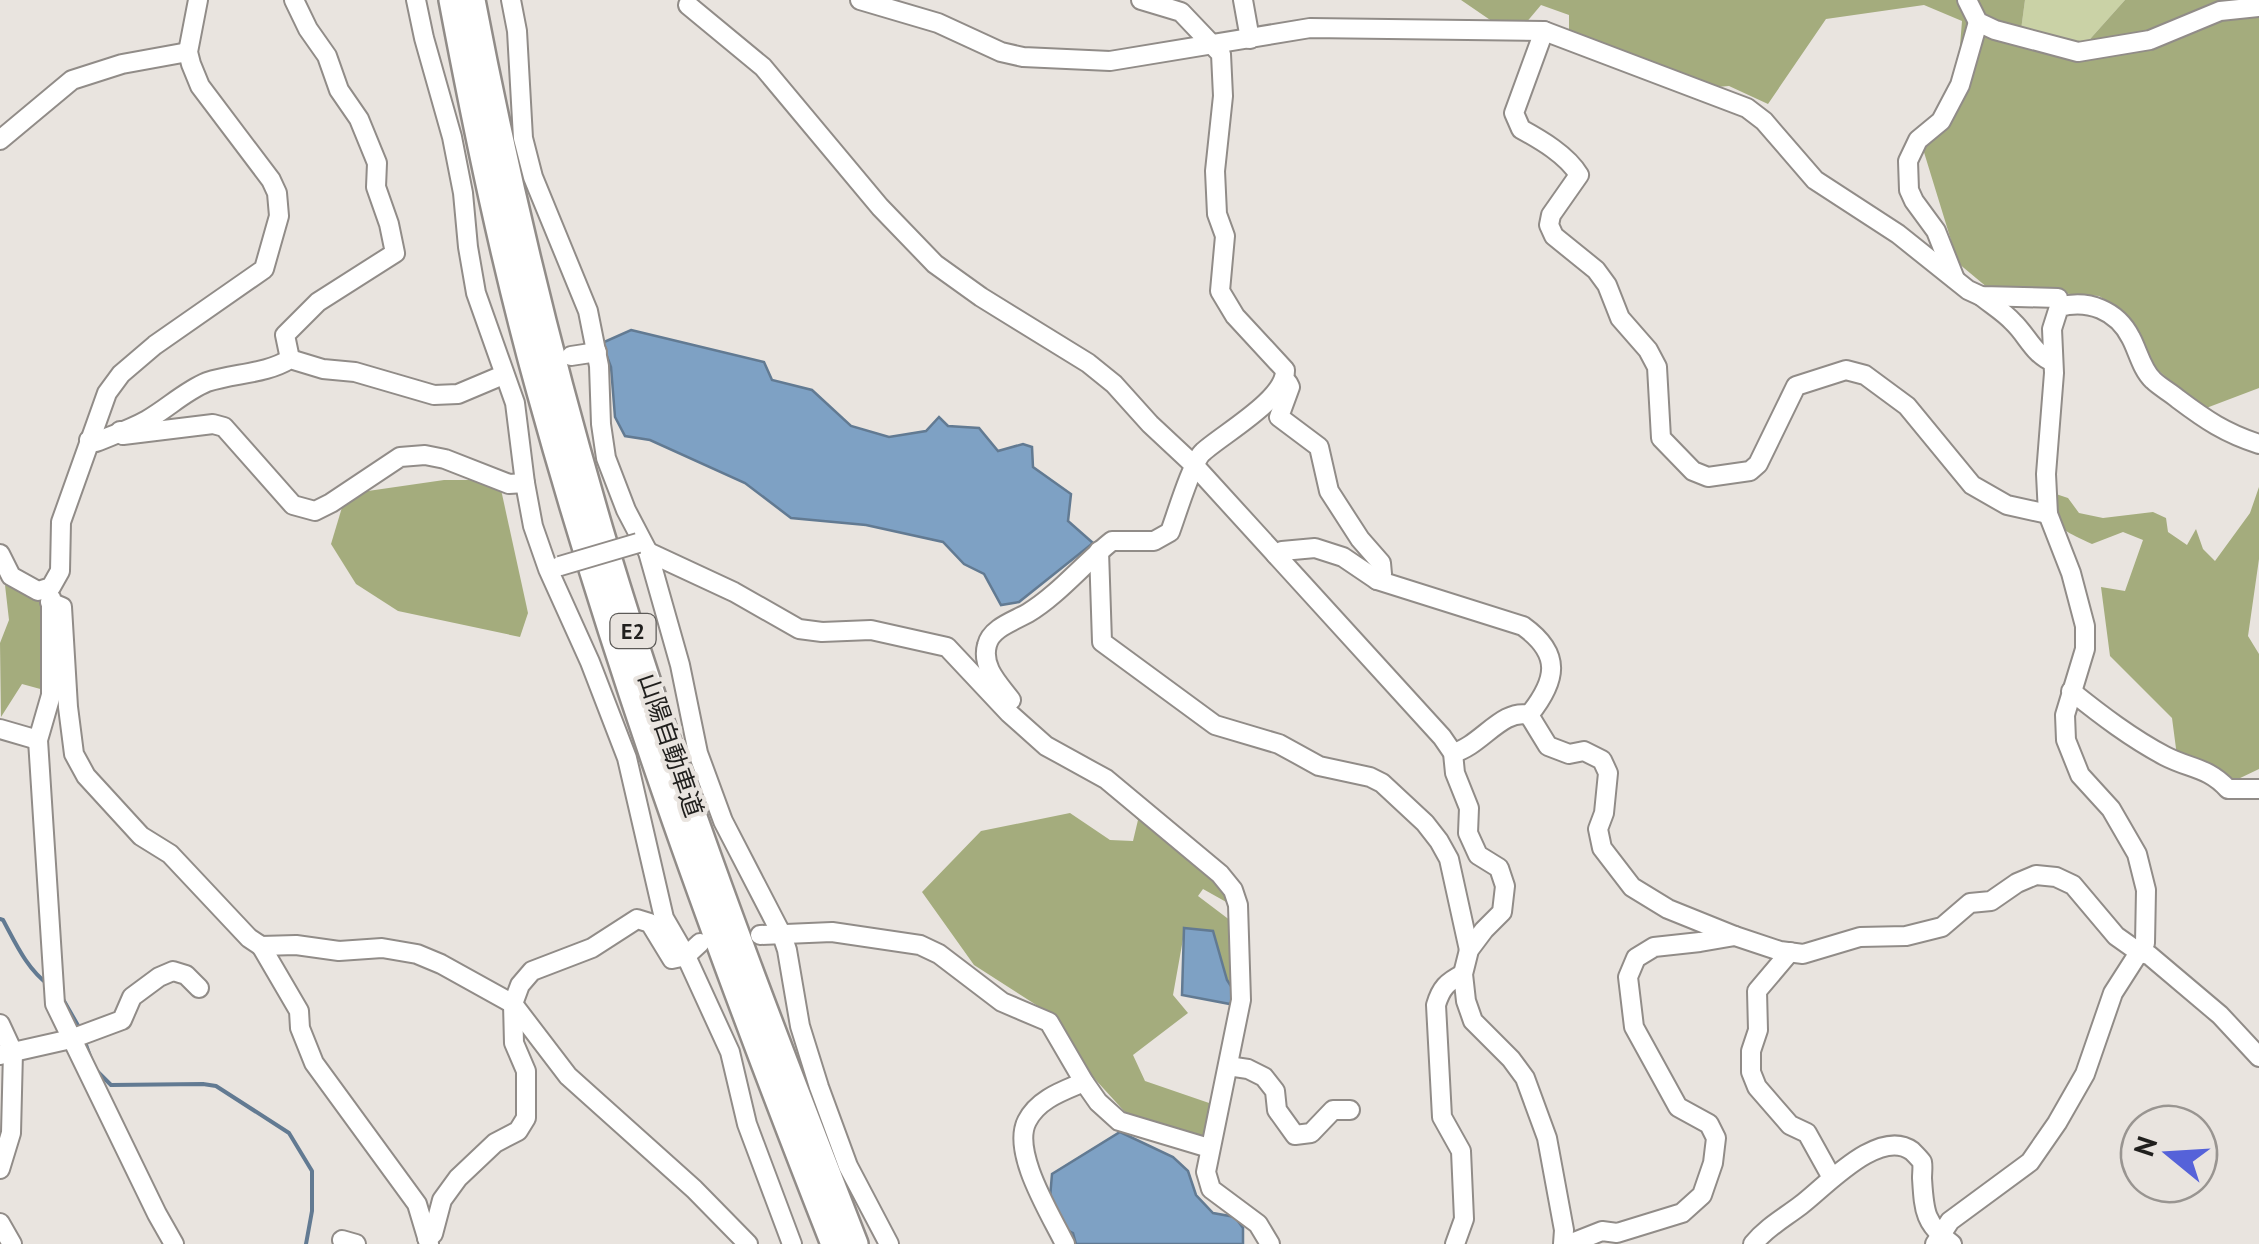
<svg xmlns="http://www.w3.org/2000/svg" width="2259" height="1244" viewBox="0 0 2259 1244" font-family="'PT Sans','Noto Sans JP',sans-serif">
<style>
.green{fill:#cad2a6}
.forest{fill:#a4ac7d}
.water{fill:#7ea1c4;stroke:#627a92;stroke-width:2.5}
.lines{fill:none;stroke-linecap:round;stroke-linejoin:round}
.stream{stroke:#627a92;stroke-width:4}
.minor-casing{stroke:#918c88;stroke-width:22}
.highway-casing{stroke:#918c88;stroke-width:30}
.minor{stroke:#fff;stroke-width:18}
.highway{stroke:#fff;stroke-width:25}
.minor-bridge-casing{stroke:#918c88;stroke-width:22;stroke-linecap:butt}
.minor-bridge{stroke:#fff;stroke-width:18}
.labels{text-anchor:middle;stroke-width:8;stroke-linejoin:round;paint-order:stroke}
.shield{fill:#e9e4df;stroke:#5c5a57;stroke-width:2.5}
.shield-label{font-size:22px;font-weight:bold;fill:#201f1d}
.street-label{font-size:25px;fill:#201f1d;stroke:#e9e4df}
</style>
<rect width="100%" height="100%" fill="#e9e4df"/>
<!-- green -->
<path class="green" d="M2025 0H2125L2091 38 2086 57 2019 45Z"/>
<!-- forest -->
<g class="forest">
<path d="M1461 0H2025L2019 45 2086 57 2091 38 2125 0H2259V388L2201 410 2155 367 2121 310 2099 296 1988 288 1958 263 1923 149 1955 108 1962 21 1924 5 1826 19 1768 104 1729 86 1692 89 1569 33V15L1541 5 1525 24 1499 26Z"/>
<path d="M444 480H473L500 485 528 613 520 637 398 611 356 584 331 544 343 504 361 492Z"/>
<path d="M2259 487V559L2248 636 2259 654V769L2236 780 2177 756 2172 718 2110 656 2101 587 2125 591 2143 540 2123 532 2092 544C2063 530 2052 529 2053 493L2068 498 2079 513 2103 518 2153 512 2166 518 2168 532 2187 545 2196 529 2203 549 2215 561 2250 513Z"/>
<path d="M5 585 46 602 44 690 22 684 1 717 0 643 9 620Z"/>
<path d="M1134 812C1159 831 1223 872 1228 903L1203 889 1198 896 1235 924 1236 994 1227 980 1213 931 1185 928 1173 995 1188 1013 1133 1055 1145 1081 1212 1104 1205 1139 1125 1112 1093 1077 1055 1017 974 965 922 892 981 831 1070 813 1110 840 1133 841 1138 820 1131 813Z"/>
</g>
<!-- water -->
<g class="water">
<path d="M631 330 764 362 772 380 812 390 851 426 889 437 926 431 939 417 948 426 979 428 998 451 1023 444 1032 447 1033 467 1071 494 1068 521 1093 543 1019 602 1001 605 984 574 964 564 943 542 866 525 791 518 745 483 650 440 625 436 615 417 611 367 602 343Z"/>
<path d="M1184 928 1213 931 1227 980 1236 994 1230 1004 1182 995Z"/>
<path d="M1120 1132 1173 1157 1188 1171 1196 1195 1213 1213 1235 1217 1243 1228V1244H1076L1073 1233 1067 1230 1050 1198 1052 1174Z"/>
</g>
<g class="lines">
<!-- stream -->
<g class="stream">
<path d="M0 919 3 920C16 944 27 969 49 985"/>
<path d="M60 994 80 1029"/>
<path d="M85 1042 92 1062"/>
<path d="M96 1070 111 1085 203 1084 216 1086 289 1133 312 1171V1211L306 1244"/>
</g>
<defs>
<g id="minor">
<path d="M416 0 424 38 452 137 463 193 468 247 476 293 515 403 525 483 533 526 548 569 590 662 627 758 664 918 686 956 730 1052 747 1124 792 1244"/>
<path d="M511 0 517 31 523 138 533 177 588 311 599 366 601 424 606 458 626 510 648 552 680 665 698 753 723 821 782 935 787 950 800 1026 819 1087 848 1166 889 1244"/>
<path d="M860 0 938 23 1001 52 1023 57 1110 61 1310 28 1544 31 1747 108 1764 121 1815 180 1898 234 1968 290 1981 296 2058 298 2059 307"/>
<path d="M1243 0 1250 39"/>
<path d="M1967 0 1978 22 1995 30 2078 52 2150 40 2220 11 2259 7"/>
<path d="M688 5 763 67 880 207 935 264 981 297 1088 363 1114 384 1150 424 1195 466 1442 737 1453 753 1455 773 1469 808 1468 833 1478 855 1499 868 1505 886 1502 912 1484 930 1469 950 1463 974 1466 1001 1473 1021 1511 1059 1525 1078 1547 1138 1564 1230 1563 1244"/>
<path d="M1544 31 1514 113 1521 129C1541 140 1567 155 1579 175L1551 215 1549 225 1554 236 1596 270 1607 285 1620 318 1648 350 1657 367 1661 438 1693 471 1708 477 1750 471 1758 464 1796 386 1846 370 1865 375 1907 406 1972 485 2007 505 2048 514"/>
<path d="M0 140 72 80 122 64 188 52"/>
<path d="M1955 279 1936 231 1914 201 1909 190 1908 161 1918 140 1941 121 1960 85 1978 22"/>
<path d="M1981 296C1992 305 2004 312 2013 322 2027 335 2034 355 2053 362"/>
<path d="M571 356 597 352"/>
<path d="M290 359 285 335 318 302 395 253 389 224 376 187 377 163 359 119 339 90 327 56 308 29 294 0"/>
<path d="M1288 383 1290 387 1279 417 1319 447 1329 491 1360 539 1381 563 1382 574 1377 580"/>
<path d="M120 431 123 435 213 424 224 427 293 505 315 511 331 503 400 457 425 455 445 459 509 484 525 483"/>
<path d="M89 440 96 442C113 435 131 429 147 420 168 408 185 391 207 382 235 373 266 374 290 359L323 369 355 372 434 395 458 394 496 378"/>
<path d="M1099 551 1102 642 1215 725 1279 744 1319 766 1370 777 1382 783 1425 823 1439 841 1449 859 1469 950"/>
<path d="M648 552 734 592 799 629 822 632 871 630 947 647 1009 713 1046 746 1106 779 1220 874 1233 890 1238 905 1241 1000 1206 1172 1211 1189 1258 1224 1270 1244"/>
<path d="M0 554 11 576 38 591 51 587 60 571 61 522 107 393 121 374 155 345 264 269 279 216 277 193 271 180 200 86 191 64 188 52 198 0"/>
<path d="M1276 555 1282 551 1315 548 1343 557 1377 580 1523 626C1562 654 1557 680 1529 715 1502 708 1481 746 1453 753"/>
<path d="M51 598V695L38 740 55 1004 157 1214 174 1244"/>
<path d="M50 602 62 607 68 707 74 754 86 776 141 836 170 854 249 938 261 946 296 945 339 951 382 948 417 954 441 964 513 1004 568 1076 694 1189 748 1244"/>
<path d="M2071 691C2101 715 2131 738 2165 756 2190 769 2208 767 2228 789H2259"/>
<path d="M1011 700C999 684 981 667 987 645 991 628 1014 621 1028 613 1058 595 1084 563 1112 541H1154L1170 532C1176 516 1193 460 1203 452 1224 433 1286 399 1285 370L1235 316 1220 291 1225 236 1217 214 1215 171 1223 96 1221 54 1181 12 1141 0"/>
<path d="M1529 715 1548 746 1569 754 1584 751 1602 760 1608 773 1604 813 1598 829 1602 848 1632 887 1668 909 1735 936"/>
<path d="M0 729 38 740"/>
<path d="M760 935 832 932 920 945 939 954 1002 1002 1049 1022 1084 1082 1098 1102 1119 1121 1209 1148"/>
<path d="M261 946 299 1011 300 1028 314 1063 417 1204 429 1244"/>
<path d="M1790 952 1757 991 1758 1030 1751 1051V1072L1757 1087 1790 1125 1807 1133 1832 1178"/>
<path d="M0 1024 13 1052 11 1133 0 1169"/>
<path d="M0 1055 71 1039 122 1020 132 997 159 977 173 971 186 975 199 988"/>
<path d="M1228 1066 1248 1069 1264 1077 1275 1091 1277 1110 1295 1135 1311 1133 1333 1110H1350"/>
<path d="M0 1223 12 1244"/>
<path d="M427 1238 433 1234 442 1200 458 1178 495 1143 518 1131 526 1118V1071L514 1043 513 1004 520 985 532 971 592 948 637 919 650 923 672 959 686 956 700 943"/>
<path d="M342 1240 356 1244"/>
<path d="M1065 1244C1051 1215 1011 1152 1027 1121 1038 1099 1063 1091 1084 1082"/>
<path d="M1455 1244 1464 1219 1461 1151 1442 1117 1436 1005C1441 988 1447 982 1463 974"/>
<path d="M1569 1244 1602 1231 1617 1233 1682 1213 1702 1195 1713 1163 1716 1138 1709 1124 1678 1107 1634 1027 1628 977 1636 958 1654 947 1700 942 1735 936 1780 951 1803 954 1860 937 1906 936 1942 927 1970 903 1991 901 2017 883 2036 875 2056 877 2073 885 2116 936 2140 953 2149 955 2220 1015 2259 1057"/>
<path d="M1753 1244C1767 1227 1784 1218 1801 1205 1825 1187 1879 1127 1912 1151 1914 1153 1920 1159 1922 1162 1923 1167 1922 1173 1922 1178 1924 1210 1924 1224 1952 1244"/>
<path d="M1935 1244 1950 1221 2030 1162 2057 1123 2085 1074 2113 993 2145 943 2146 890 2137 854 2111 809 2080 775 2066 740 2065 715 2085 649V626L2071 573 2048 514 2046 474 2054 373 2052 329 2059 307C2088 299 2117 310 2131 338 2138 351 2142 370 2153 380 2160 387 2170 392 2178 399 2206 420 2225 433 2259 444"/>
</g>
<g id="highway">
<path d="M452 0C477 132 504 263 540 392 620 682 724 964 834 1244"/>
<path d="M472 0C506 179 549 356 600 530 672 772 763 1009 855 1244"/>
</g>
</defs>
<!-- minor casing -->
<use href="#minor" class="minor-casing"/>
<!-- highway casing -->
<use href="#highway" class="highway-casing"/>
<!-- minor -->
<use href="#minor" class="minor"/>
<!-- highway -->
<use href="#highway" class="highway"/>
<defs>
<path id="minor-bridge" d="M560 566 638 543"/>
</defs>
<!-- minor-bridge casing -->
<use href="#minor-bridge" class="minor-bridge-casing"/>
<!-- minor-bridge -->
<use href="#minor-bridge" class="minor-bridge"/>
</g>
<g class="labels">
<!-- shield labels -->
<rect class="shield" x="610.5" y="614" width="45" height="34" rx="8"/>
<g class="shield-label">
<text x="633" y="639">E2</text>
</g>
<!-- street labels -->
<g class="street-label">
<text transform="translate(671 745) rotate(71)" y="9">山陽自動車道</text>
</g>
</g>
<!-- north arrow -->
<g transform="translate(2169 1154) rotate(288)"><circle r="48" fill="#e9e4df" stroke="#999591" stroke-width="2.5"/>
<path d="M0-8L18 38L0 25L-18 38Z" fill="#5562d9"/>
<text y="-15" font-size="28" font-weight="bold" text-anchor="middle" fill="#201f1d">N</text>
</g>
</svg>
